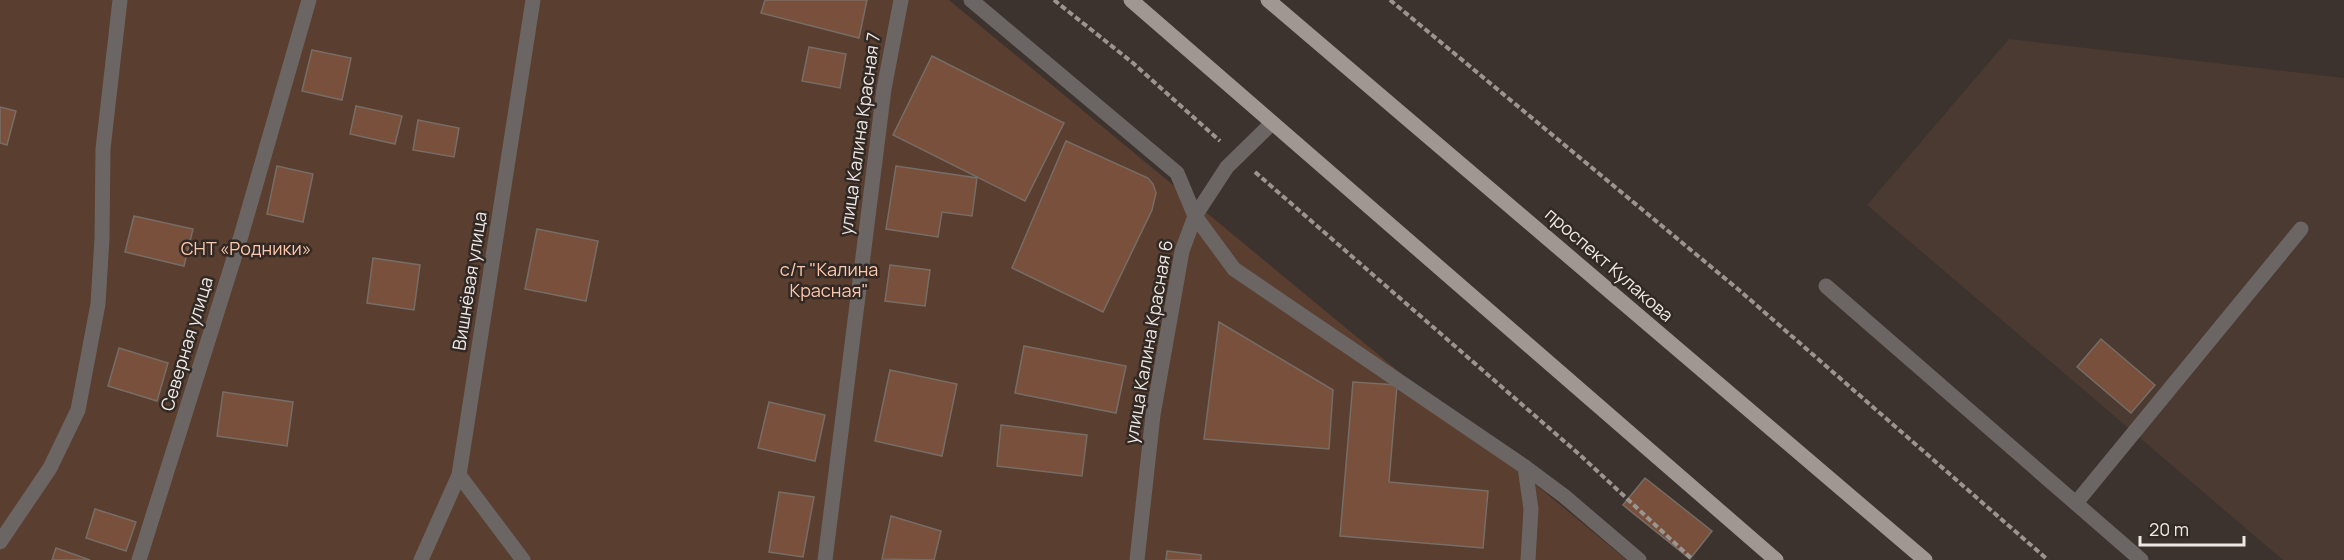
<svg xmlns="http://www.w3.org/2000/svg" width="2344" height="560" viewBox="0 0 2344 560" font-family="Manrope,sans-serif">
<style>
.built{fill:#4a3a32}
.garden{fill:#5a3e2f}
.building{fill:#78503b;stroke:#776d67;stroke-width:1.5}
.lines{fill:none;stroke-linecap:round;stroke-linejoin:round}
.path{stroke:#9c9491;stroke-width:4;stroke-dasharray:6 3;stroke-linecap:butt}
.minor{stroke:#6b6664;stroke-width:15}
.major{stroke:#a09792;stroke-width:15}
.labels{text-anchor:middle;stroke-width:5;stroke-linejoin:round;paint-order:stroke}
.street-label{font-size:18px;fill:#eee8e5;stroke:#322924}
.park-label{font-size:18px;fill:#ffc8ab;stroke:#322924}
</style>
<rect width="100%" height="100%" fill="#3c332e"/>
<!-- built -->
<path class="built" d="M2009 39 2344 78V560H2283L1867 205Z"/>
<!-- garden -->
<path class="garden" d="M0 0H949L1627 560H0Z"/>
<!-- building -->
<g class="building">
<path d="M765 0H867L859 38 761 13Z"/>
<path d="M809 47 846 54 840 88 802 81Z"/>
<path d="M312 50 351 58 342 100 302 91Z"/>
<path d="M932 56 1064 123 1025 201 893 135Z"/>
<path d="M356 106 402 116 395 144 350 134Z"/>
<path d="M0 107 16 111 7 145 0 143Z"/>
<path d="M418 120 459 128 454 157 413 150Z"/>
<path d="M1066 141 1148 178 1153 184 1156 193 1152 210 1103 312 1012 268Z"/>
<path d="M277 166 313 174 303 222 267 214Z"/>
<path d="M896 166 977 178 972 216 942 212 938 237 886 229Z"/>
<path d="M134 216 193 229 184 266 125 252Z"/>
<path d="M537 229 598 241 586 301 525 289Z"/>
<path d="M373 258 420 265 414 310 367 303Z"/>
<path d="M890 265 930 270 925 306 885 301Z"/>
<path d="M1219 322 1333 390 1329 449 1204 439Z"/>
<path d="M2101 339 2155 385 2131 413 2077 367Z"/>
<path d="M1024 346 1126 366 1116 413 1015 393Z"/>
<path d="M119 348 168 363 157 401 108 386Z"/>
<path d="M890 370 957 384 942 456 875 441Z"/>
<path d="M1353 382 1397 385 1389 482 1488 491 1483 548 1340 536Z"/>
<path d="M223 392 293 402 287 446 217 436Z"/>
<path d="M769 402 825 415 815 461 758 448Z"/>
<path d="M1001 425 1087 435 1082 476 997 466Z"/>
<path d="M1645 478 1712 531 1690 559 1623 505Z"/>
<path d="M779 492 814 497 803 557 769 552Z"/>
<path d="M95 509 136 522 126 551 86 538Z"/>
<path d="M891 516 941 531 934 560 882 559Z"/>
<path d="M56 548 90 560H52Z"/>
<path d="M1167 551 1201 555V560H1166Z"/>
</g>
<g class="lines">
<!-- path -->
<g class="path">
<path d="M1054 0 1133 63 1220 141"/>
<path d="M1390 0 1739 290 2048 560"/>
<path d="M1255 172 1580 455 1693 560"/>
</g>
<!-- minor -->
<g class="minor">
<path d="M971 0 1177 173 1195 216 1234 269 1525 467 1531 509 1528 560"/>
<path d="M1826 286 2141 560"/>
<path d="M1525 467 1564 496 1639 560"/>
<path d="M459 475 523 560"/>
<path d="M2076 503 2301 229"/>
<path d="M0 542 50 468 78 410 98 304 102 239 103 149 120 0"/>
<path d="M139 560 241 236 309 0"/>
<path d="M421 560 459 475 533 0"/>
<path d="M825 560 884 89 901 0"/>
<path d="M1137 560 1153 415 1182 251 1195 216 1227 167 1272 123"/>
</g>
<!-- major -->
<g class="major">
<path d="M1131 0 1776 560"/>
<path d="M1268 0 1925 560"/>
</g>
</g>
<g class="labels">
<!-- street labels -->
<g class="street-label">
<text transform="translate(860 134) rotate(-82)" y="6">улица Калина Красная 7</text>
<text transform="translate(1609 265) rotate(41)" y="6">проспект Кулакова</text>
<text transform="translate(470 281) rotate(-81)" y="6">Вишнёвая улица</text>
<text transform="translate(1149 342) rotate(-80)" y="6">улица Калина Красная 6</text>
<text transform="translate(187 344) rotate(-73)" y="6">Северная улица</text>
</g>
<!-- park labels -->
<g class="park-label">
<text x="246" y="255">СНТ «Родники»</text>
<text x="829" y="276">с/т "Калина<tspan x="829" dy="21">Красная"</tspan></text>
</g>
</g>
<!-- scale -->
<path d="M2140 536v9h104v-9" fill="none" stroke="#eee8e5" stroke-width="3"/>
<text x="2149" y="536" font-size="18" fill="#eee8e5" stroke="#322924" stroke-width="4.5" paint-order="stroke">20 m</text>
</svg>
